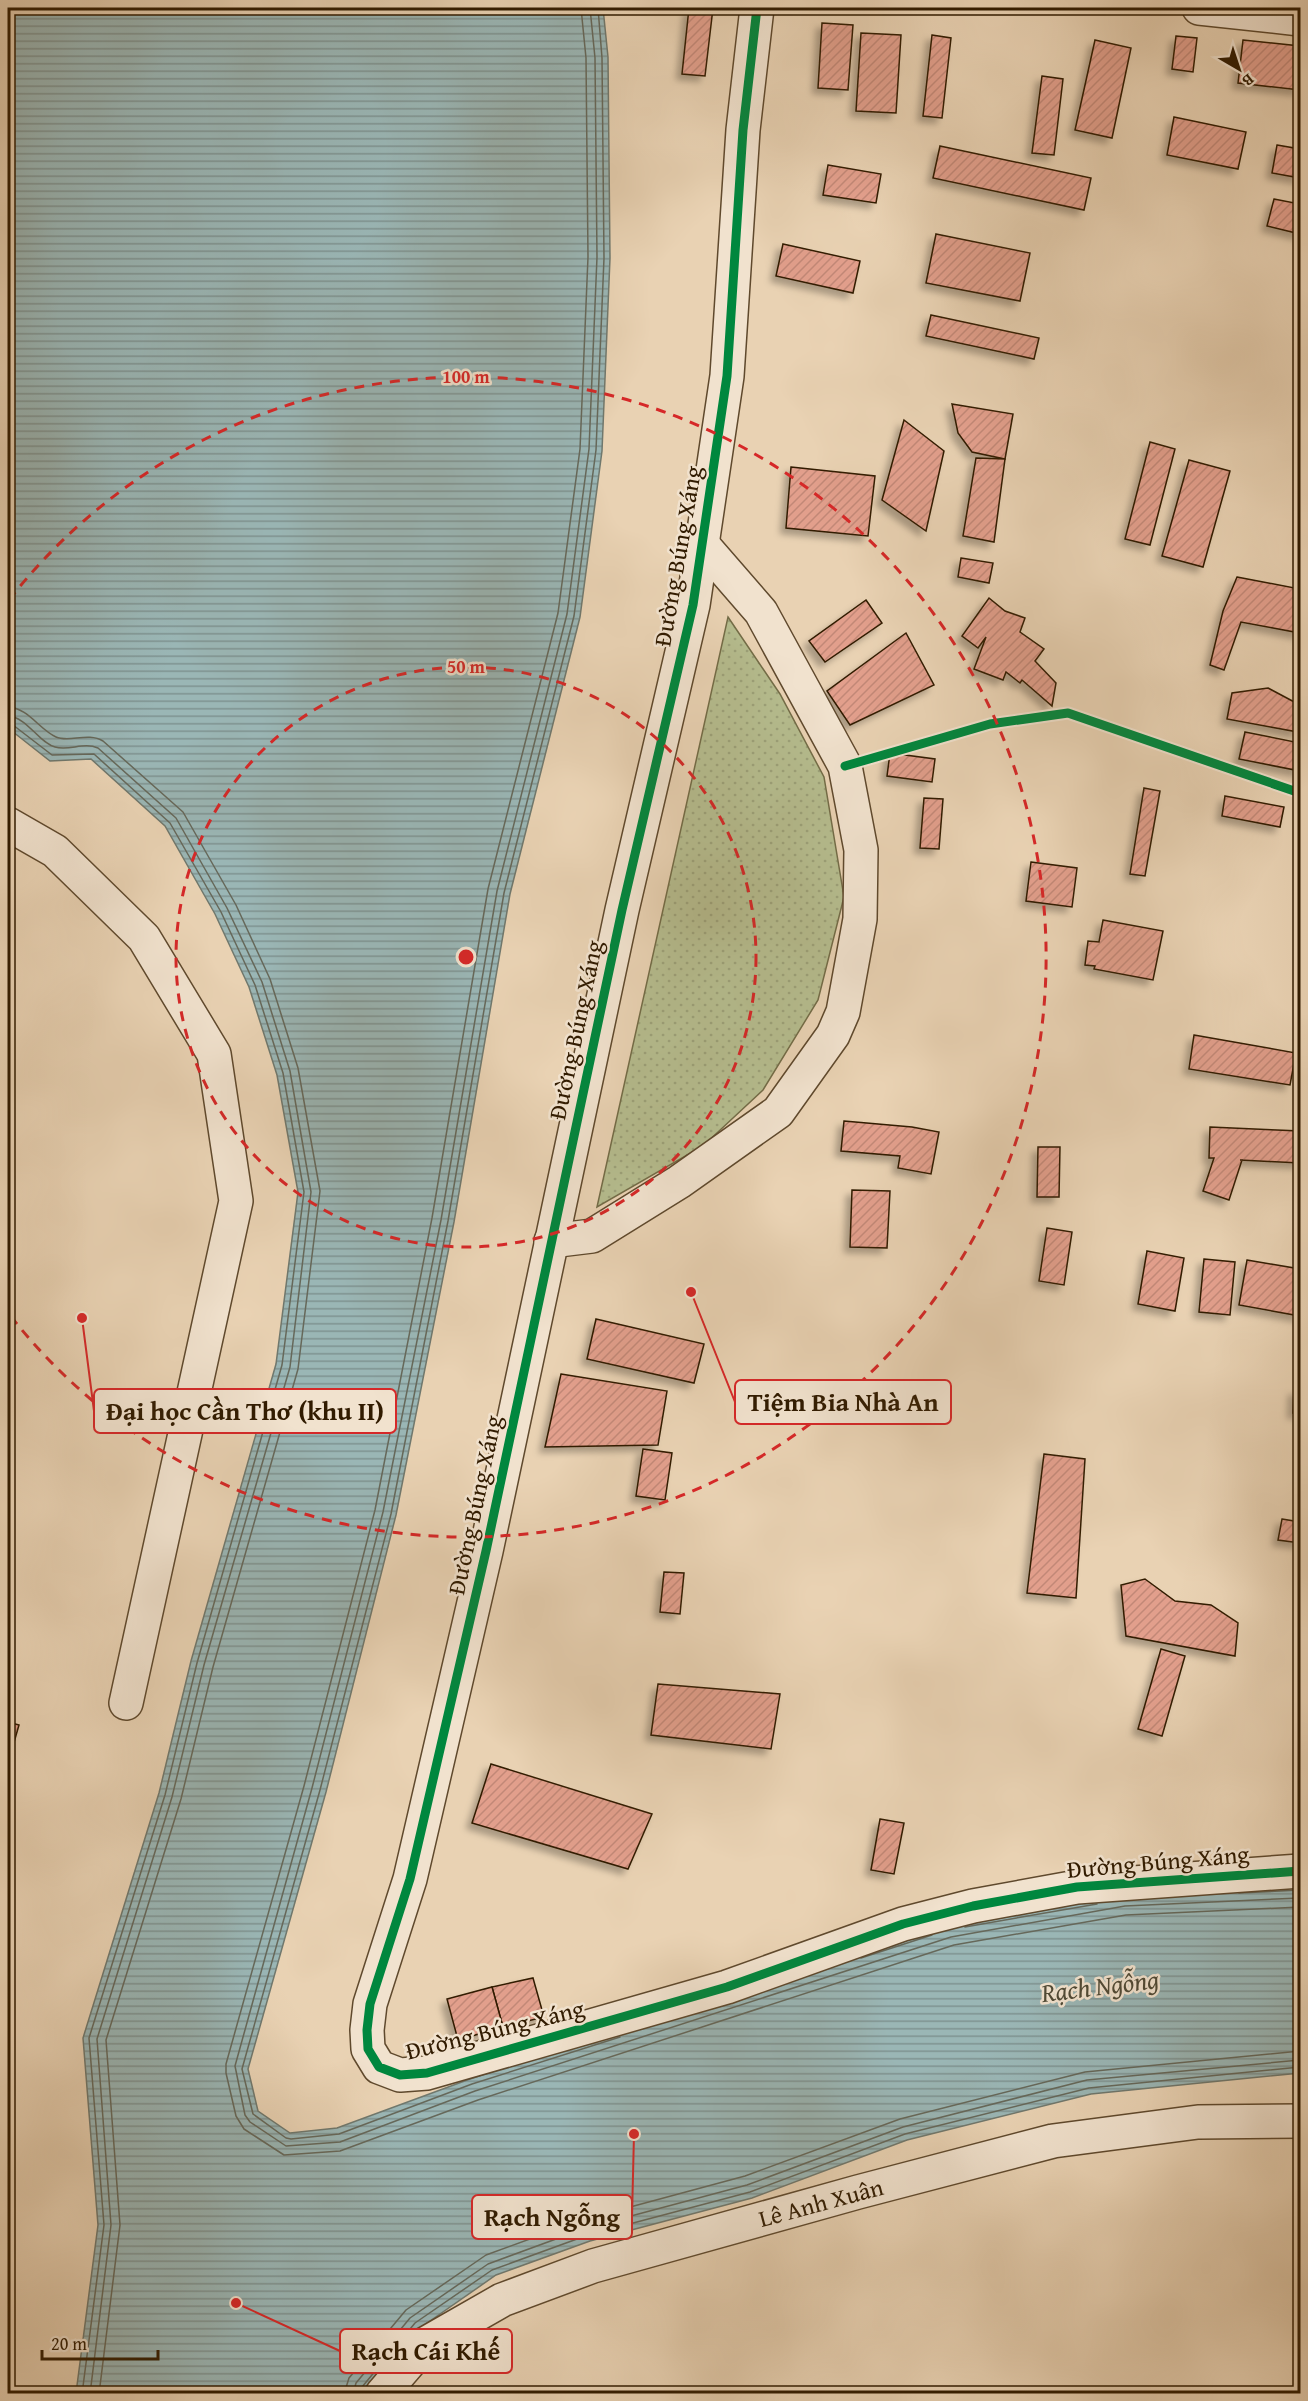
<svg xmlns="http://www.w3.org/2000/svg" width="1308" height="2401" viewBox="0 0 1308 2401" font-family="'Gentium Book Plus',serif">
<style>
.park{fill:url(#park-dots);stroke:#736c47;stroke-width:1.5}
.water{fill:url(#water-rules);stroke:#70786d;stroke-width:1.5}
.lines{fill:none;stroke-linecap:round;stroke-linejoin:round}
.shore{stroke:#66685a;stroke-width:1.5}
.building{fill:url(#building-hatch);stroke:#311b00;stroke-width:1.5;filter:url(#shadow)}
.minor-casing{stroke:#5f492d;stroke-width:36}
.minor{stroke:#f1e2ce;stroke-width:33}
.cycleway-casing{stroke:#f1e2ce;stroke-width:13}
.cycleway{stroke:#00873e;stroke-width:9}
.ring{fill:none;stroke:#d62828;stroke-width:3;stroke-dasharray:10 8}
.labels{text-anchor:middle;stroke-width:5;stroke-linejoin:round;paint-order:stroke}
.street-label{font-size:24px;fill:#311b00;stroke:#f1e2ce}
.water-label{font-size:26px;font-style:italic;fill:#504a36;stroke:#f1e2ce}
.centre{fill:#d62828;stroke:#f1e2ce;stroke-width:3}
.ring-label{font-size:18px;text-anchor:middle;font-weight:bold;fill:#d62828;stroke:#f1e2ce;stroke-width:5;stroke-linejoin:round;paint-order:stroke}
.leader{fill:none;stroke:#d62828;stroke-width:2}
.callout-dot{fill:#d62828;stroke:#f1e2ce;stroke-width:2}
.callout{fill:#f1e2ce;stroke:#d62828;stroke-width:2}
.callout-label{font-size:26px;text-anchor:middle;font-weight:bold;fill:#311b00}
</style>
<defs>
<pattern id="park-dots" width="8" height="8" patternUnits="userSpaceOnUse" patternTransform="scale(1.5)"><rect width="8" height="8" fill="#b5bc8e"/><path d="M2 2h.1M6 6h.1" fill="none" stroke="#9ca179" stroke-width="1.8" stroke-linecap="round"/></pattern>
<pattern id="water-rules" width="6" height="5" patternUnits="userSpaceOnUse" patternTransform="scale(1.5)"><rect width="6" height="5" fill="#9ab6b5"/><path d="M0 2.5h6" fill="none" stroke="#7e9391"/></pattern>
<pattern id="building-hatch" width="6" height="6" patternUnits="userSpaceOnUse" patternTransform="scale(1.5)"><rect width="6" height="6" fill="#e29f8c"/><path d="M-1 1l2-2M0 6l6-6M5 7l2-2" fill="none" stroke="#c28877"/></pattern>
<filter id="shadow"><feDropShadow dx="-5.5" dy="5.5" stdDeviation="3" flood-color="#0004"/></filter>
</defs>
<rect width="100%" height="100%" fill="#e9d2b3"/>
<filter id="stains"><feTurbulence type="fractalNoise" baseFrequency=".00333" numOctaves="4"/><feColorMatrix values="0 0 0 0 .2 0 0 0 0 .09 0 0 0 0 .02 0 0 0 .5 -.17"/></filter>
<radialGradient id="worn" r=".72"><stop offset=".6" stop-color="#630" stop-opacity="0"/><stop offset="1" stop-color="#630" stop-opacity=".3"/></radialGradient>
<!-- park -->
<path class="park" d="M728 617 780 694 824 777 844 897 818 1000 763 1090 703 1146 597 1207Z"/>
<!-- water -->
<path class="water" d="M8 8H603L608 57 610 258 602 451 580 617 510 894 454 1222 396 1515 326 1792 248 2069 258 2111 290 2133 337 2128 470 2079 948 1923 1124 1893 1300 1885V2073L1091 2094 907 2140 752 2198 590 2241 496 2275 420 2328 365 2393H76L98 2225 83 2038 159 1793 191 1661 276 1364 298 1192 277 1075 249 987 215 914 165 826 91 759 50 761 8 728Z"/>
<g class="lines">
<!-- shore -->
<g class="shore">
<path d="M581 8 586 58 588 257 580 449 558 613 488 889 432 1218 375 1510 304 1786 226 2064V2073L236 2116 244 2129 284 2155 340 2151 478 2100 954 1945 1126 1915 1300 1907"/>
<path d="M590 8 595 58 597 257 589 449 567 614 497 891 441 1220 383 1512 312 1788 235 2066 245 2115 250 2122 286 2146 340 2142 475 2091 951 1937 1125 1906 1300 1898"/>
<path d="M598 8 602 58 604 258 596 450 574 616 504 893 448 1221 391 1514 320 1790 242 2069 253 2114 286 2138 291 2139 339 2134 472 2084 620 2037"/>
<path d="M8 707C28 708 39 729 56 737 69 743 88 732 103 741L183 812 236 905 270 979 298 1068 320 1191 298 1369 213 1667 181 1799 106 2040 120 2225 99 2394"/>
<path d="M8 716C27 717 39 743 55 747 69 751 84 742 98 748L176 818 227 908 262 982 290 1071 311 1192 290 1367 204 1665 172 1797 97 2039 111 2225 90 2394"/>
<path d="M8 724 13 725 52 755 94 754 170 823 221 912 255 985 283 1073 304 1192 282 1365 197 1663 165 1795 89 2038 104 2225 82 2394"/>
<path d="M1239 1893 1300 1890"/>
<path d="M965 1927 1097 1904"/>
<path d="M861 1958 932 1935"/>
<path d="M344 2394 349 2378 406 2310 486 2255 582 2220 745 2176 900 2119 1085 2072 1300 2051"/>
<path d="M353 2394 356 2383 410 2318 488 2264 586 2228 747 2185 903 2127 1087 2080 1300 2060"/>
<path d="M361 2394 362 2387 415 2323 492 2270 588 2235 750 2192 905 2134 1089 2088 1300 2067"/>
</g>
</g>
<!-- building -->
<g class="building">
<path d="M689 8H713L705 76 682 74Z"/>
<path d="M822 23 853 25 848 90 818 88Z"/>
<path d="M861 33 901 35 896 113 856 111Z"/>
<path d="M932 35 951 38 942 118 923 116Z"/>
<path d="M1176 36 1197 38 1193 72 1172 69Z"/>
<path d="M1095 40 1131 48 1112 138 1075 130Z"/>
<path d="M1243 40 1300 46V90L1238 83Z"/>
<path d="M1042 76 1063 79 1054 155 1032 153Z"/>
<path d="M1174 117 1246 132 1238 169 1167 155Z"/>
<path d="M1277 145 1300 149V178L1272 173Z"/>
<path d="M940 146 1091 178 1084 210 933 178Z"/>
<path d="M828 165 881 174 876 203 823 195Z"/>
<path d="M1274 199 1300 204V234L1267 226Z"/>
<path d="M936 234 1030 253 1020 301 926 283Z"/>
<path d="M783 244 860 261 853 293 776 276Z"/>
<path d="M931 315 1039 338 1034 359 926 336Z"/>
<path d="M952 404 1013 414 1005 459 972 452 958 433Z"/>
<path d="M904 420 944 451 926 531 882 500Z"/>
<path d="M1150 442 1175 449 1150 545 1125 539Z"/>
<path d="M976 458 1005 459 994 542 963 536Z"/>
<path d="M1189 460 1230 471 1203 567 1162 556Z"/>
<path d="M791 467 875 476 868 536 786 528Z"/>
<path d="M961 558 993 563 989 583 958 577Z"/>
<path d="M1237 577 1300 589V633L1241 622 1224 670 1210 665 1223 611Z"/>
<path d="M989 598 1005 611 1025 618 1020 632 1044 649 1035 661 1056 683 1052 706 1022 680 1020 683 1006 672 1003 680 974 669 986 637 978 648 962 636Z"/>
<path d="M866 600 882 623 825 662 809 641Z"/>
<path d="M906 633 934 685 850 725 827 691Z"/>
<path d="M1268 688 1300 705 1298 732 1227 719 1232 693Z"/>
<path d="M1245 732 1300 743V771L1239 759Z"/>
<path d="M890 753 935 759 932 782 887 776Z"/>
<path d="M1144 788 1160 791 1145 876 1130 874Z"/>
<path d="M1225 796 1284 807 1280 827 1222 816Z"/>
<path d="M924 798 943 799 939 849 920 848Z"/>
<path d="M1031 862 1077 868 1072 907 1026 901Z"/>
<path d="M1103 920 1163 931 1153 980 1094 969 1095 966 1085 965 1088 941 1099 942Z"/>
<path d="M1194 1035 1296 1053 1290 1085 1189 1069Z"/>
<path d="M844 1121 912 1127 939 1132 931 1174 898 1168 900 1156 841 1151Z"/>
<path d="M1210 1127 1300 1131V1163L1240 1160H1242L1229 1200 1203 1191 1214 1158H1209Z"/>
<path d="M1038 1147H1060L1059 1197H1037Z"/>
<path d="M852 1190 890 1191 887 1248 850 1247Z"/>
<path d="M1047 1228 1072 1232 1064 1285 1039 1281Z"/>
<path d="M1147 1251 1184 1258 1175 1311 1138 1304Z"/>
<path d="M1204 1259 1235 1262 1230 1315 1199 1312Z"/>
<path d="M1247 1260 1300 1269V1316L1239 1305Z"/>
<path d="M596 1319 704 1344 694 1383 587 1359Z"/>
<path d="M561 1374 667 1391 658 1445 545 1447Z"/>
<path d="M1294 1390H1300V1413H1293Z"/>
<path d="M643 1449 672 1453 665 1500 636 1496Z"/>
<path d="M1044 1454 1085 1459 1076 1598 1027 1593Z"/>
<path d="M1282 1519 1300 1522V1543L1278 1540Z"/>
<path d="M664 1572 684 1573 680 1614 660 1612Z"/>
<path d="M1145 1579 1175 1601 1211 1605 1238 1623 1235 1656 1126 1636 1121 1585Z"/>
<path d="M1161 1649 1185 1656 1162 1736 1138 1729Z"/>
<path d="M658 1684 780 1694 771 1749 651 1735Z"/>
<path d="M8 1722 19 1725 8 1763Z"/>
<path d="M491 1764 652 1814 628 1869 472 1823Z"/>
<path d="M880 1819 904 1823 894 1874 871 1870Z"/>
<path d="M533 1978 544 2017 503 2027 492 1987Z"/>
<path d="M492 1987 503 2027 458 2040 447 1999Z"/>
</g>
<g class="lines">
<defs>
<g id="minor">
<path d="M757 8 743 130 727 376 693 605 622 910 486 1551 410 1879 370 2004 367 2030 368 2049 379 2067 400 2075 427 2073 727 1987 903 1924 973 1906 1077 1887 1300 1871"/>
<path d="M1199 8 1300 19"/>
<path d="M8 824 55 851 144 938 214 1054 236 1201 126 1703"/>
<path d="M551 1241 592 1236 679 1182 778 1112 833 1035 843 1012 860 919 861 850 845 766 761 612 702 544"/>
<path d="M382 2394 425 2344 502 2300 593 2266 858 2192 1053 2141 1198 2122 1300 2121"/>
</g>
</defs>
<!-- minor casing -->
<use href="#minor" class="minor-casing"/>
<!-- minor -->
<use href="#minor" class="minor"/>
<defs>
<g id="cycleway">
<path d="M757 8 743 130 727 376 693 605 622 910 486 1551 410 1879 370 2004 367 2030 368 2049 379 2067 400 2075 427 2073 727 1987 903 1924 973 1906 1077 1887 1300 1871"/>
<path d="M845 766 990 724 1068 713 1300 793"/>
</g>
</defs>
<!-- cycleway casing -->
<use href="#cycleway" class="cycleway-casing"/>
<!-- cycleway -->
<use href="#cycleway" class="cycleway"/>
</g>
<!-- distance rings -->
<g class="ring">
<circle cx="466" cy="957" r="290"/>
<path d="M9 600A580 580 0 1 1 9 1314"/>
</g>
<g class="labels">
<!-- street labels -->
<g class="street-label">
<text transform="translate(678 556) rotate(-80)" y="8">Đường Búng Xáng</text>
<text transform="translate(576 1030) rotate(-78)" y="8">Đường Búng Xáng</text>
<text transform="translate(475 1505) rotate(-78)" y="8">Đường Búng Xáng</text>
<text transform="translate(1158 1862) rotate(-5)" y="8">Đường Búng Xáng</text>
<text transform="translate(495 2030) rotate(-14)" y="8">Đường Búng Xáng</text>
<text transform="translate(821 2203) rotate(-15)" y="8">Lê Anh Xuân</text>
</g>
<!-- water labels -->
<g class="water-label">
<text transform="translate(1100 1986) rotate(-7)" y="9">Rạch Ngỗng</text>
</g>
</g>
<circle cx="466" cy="957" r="9" class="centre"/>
<g class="ring-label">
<text x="466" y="383">100 m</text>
<text x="466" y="673">50 m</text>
</g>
<!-- callouts -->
<path class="leader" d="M691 1292L735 1402M82 1318L94 1411M634 2134L632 2217M236 2303L340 2351"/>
<g class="callout-dot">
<circle cx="691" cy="1292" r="6"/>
<circle cx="82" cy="1318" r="6"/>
<circle cx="634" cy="2134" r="6"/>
<circle cx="236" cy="2303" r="6"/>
</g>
<g class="callout">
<rect x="735" y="1380" width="216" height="44" rx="6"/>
<rect x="94" y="1389" width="302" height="44" rx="6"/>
<rect x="472" y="2195" width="160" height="44" rx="6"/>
<rect x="340" y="2329" width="172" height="44" rx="6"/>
</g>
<g class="callout-label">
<text x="843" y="1411">Tiệm Bia Nhà An</text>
<text x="245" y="1420">Đại học Cần Thơ (khu II)</text>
<text x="552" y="2226">Rạch Ngỗng</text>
<text x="426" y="2360">Rạch Cái Khế</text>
</g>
<!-- margin -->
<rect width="1308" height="2401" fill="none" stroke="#e9d2b3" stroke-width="30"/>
<rect x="9" y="9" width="1290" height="2383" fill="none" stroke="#311b00" stroke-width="3"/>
<rect x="15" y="15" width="1278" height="2371" fill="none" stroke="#311b00" stroke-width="1.5"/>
<!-- north arrow -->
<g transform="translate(1239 69) rotate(141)" stroke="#f1e2ce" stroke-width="4.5" paint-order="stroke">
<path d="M0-4.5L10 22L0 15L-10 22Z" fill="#311b00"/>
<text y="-9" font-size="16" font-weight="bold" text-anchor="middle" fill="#311b00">B</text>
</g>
<!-- scale -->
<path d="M42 2350v9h116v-9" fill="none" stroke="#311b00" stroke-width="3"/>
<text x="51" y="2350" font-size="18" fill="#311b00" stroke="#f1e2ce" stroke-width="4.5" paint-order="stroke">20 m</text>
<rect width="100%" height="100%" filter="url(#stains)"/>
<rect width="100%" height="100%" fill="url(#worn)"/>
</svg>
